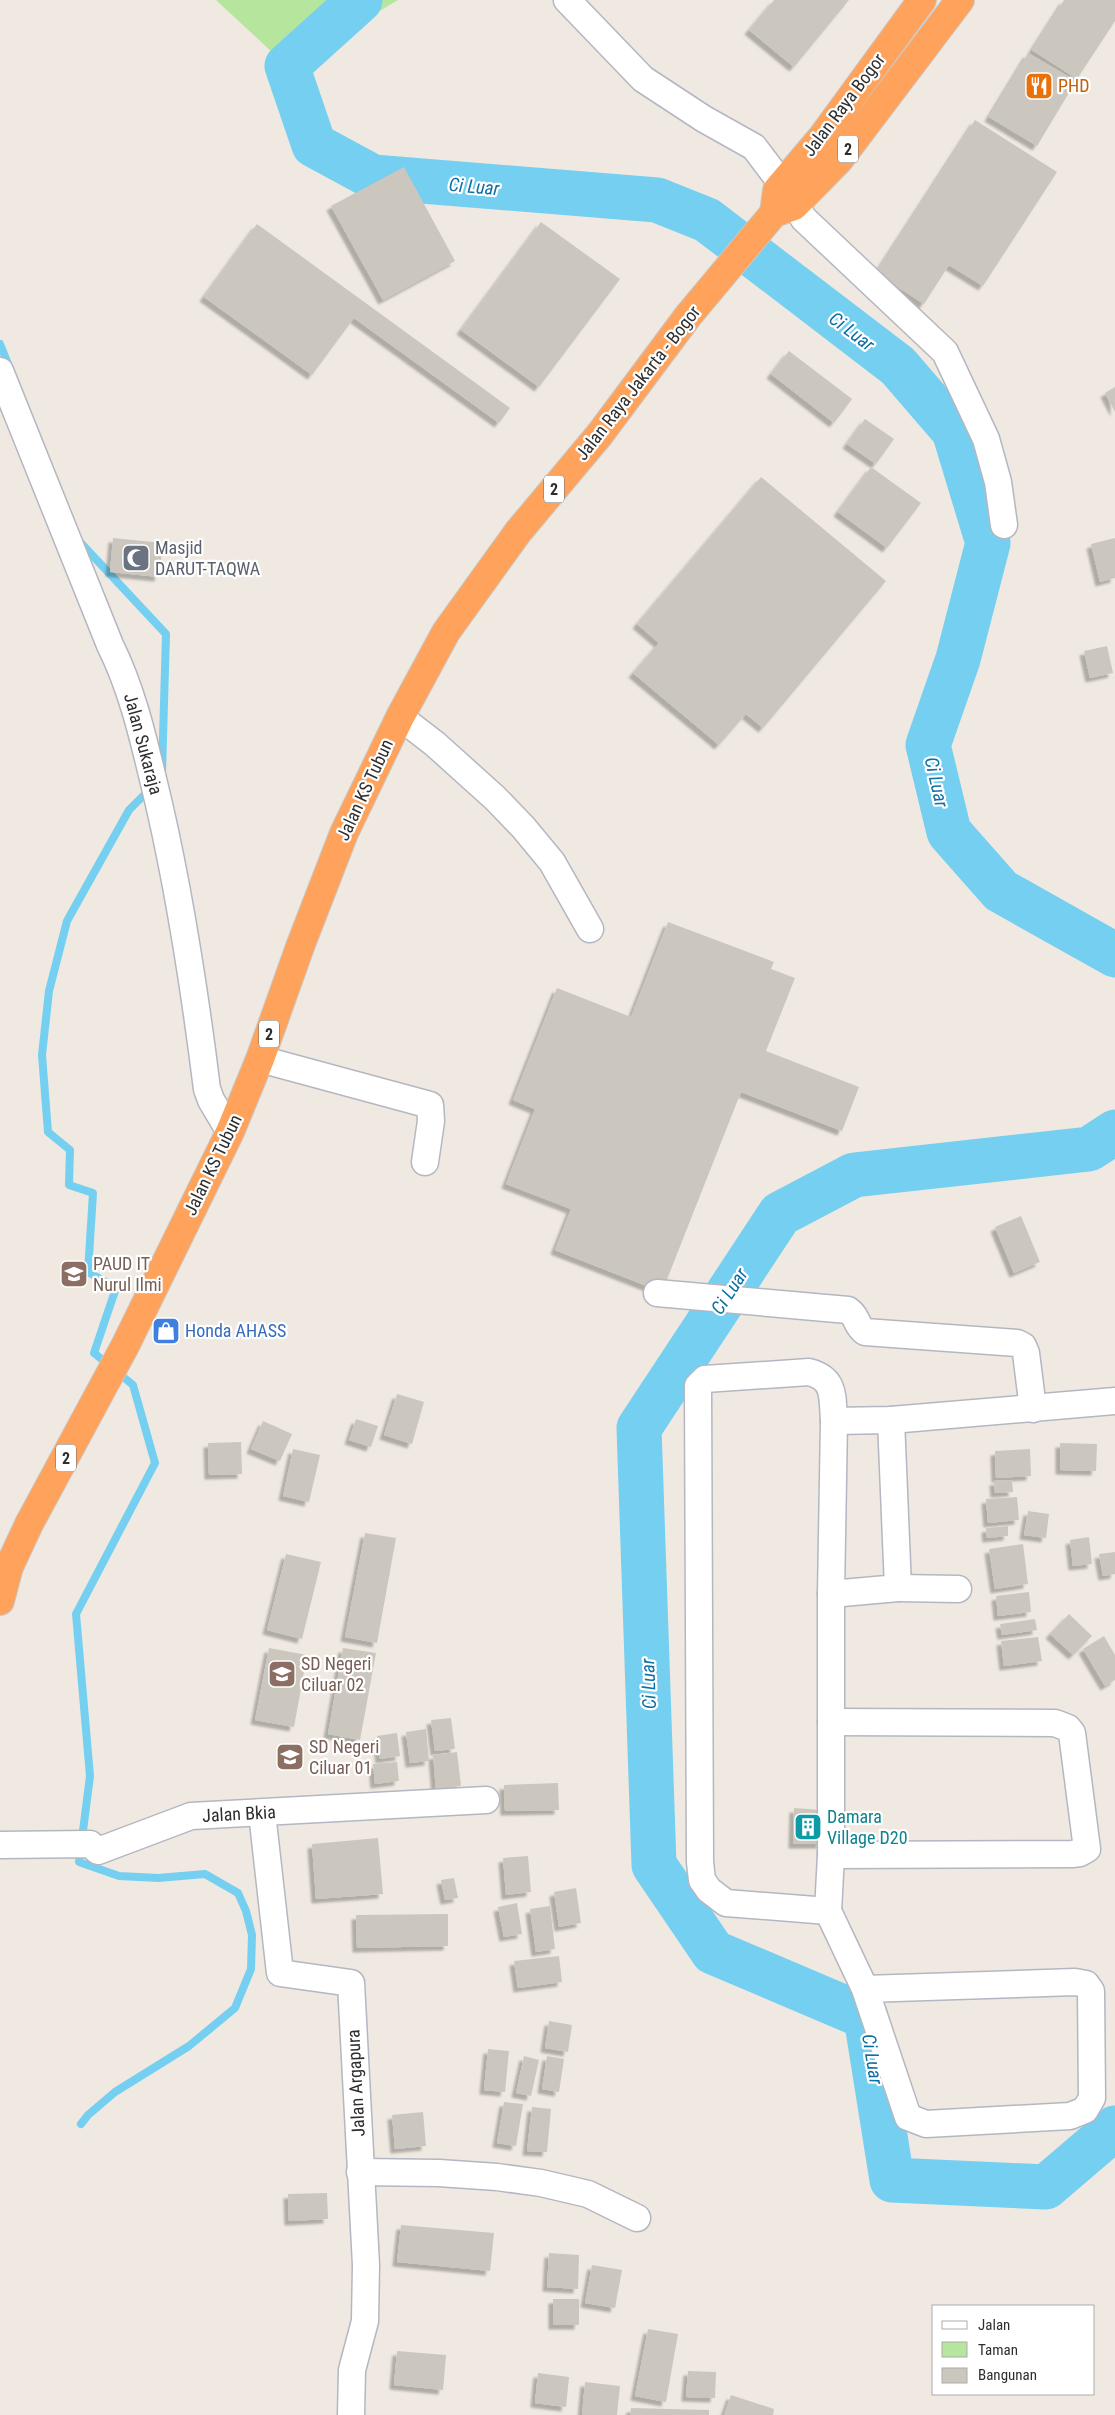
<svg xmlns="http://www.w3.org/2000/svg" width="1115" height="2415" viewBox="0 0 1115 2415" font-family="'Roboto Condensed',sans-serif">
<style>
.green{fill:#b6e59e}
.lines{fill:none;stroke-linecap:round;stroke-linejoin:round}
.stream{stroke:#75cff0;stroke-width:8}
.river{stroke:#75cff0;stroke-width:45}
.building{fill:#cbc7bf;filter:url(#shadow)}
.street-casing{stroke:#b4b7c1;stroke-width:29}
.highway-casing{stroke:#c9c9c9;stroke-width:30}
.street{stroke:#fff;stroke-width:26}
.highway{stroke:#ffa35c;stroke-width:28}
.labels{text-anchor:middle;stroke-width:4.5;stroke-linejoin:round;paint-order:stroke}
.shield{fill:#fff;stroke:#6d6d6d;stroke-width:1}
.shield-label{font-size:16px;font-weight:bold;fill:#2e2e2e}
.food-label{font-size:18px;fill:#c56008;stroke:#fff;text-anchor:start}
.street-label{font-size:18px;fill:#2e2e2e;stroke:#fff}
.worship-label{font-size:18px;fill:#5b616d;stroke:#fff;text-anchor:start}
.education-label{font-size:18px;fill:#785e54;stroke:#fff;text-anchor:start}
.shop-label{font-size:18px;fill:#366cbe;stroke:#fff;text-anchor:start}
.culture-label{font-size:18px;fill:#0d838f;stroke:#fff;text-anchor:start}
.water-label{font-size:19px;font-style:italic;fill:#0d6fa3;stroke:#fff}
</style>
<defs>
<filter id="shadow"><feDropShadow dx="-4.5" dy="4.5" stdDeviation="1" flood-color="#0004"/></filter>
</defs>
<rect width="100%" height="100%" fill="#efe9e1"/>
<!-- green -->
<path class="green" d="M216 0H398L287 66Z"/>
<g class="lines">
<!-- stream -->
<g class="stream">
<path d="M0 344 10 369"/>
<path d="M79 541 166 634 162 773"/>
<path d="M81 2124 88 2115 115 2092 189 2046 235 2008 251 1969 252 1935 246 1911 238 1893 205 1874 158 1878 119 1876 79 1862 90 1776 76 1614 155 1463 133 1385 94 1353 116 1288 88 1272 93 1193 69 1185 70 1150 48 1132 42 1055 49 991 67 921 129 810 150 789"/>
</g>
<!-- river -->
<g class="river">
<path d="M360 0 287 66 314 145 373 177 657 200 707 220 898 366 954 431 988 543 958 659 928 745 949 832 1001 891 1115 955"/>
<path d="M1115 1132 1089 1149 854 1175 780 1214 639 1428 654 1865 713 1952 866 2017 892 2180 1046 2187 1115 2128"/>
</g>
</g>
<!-- building -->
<g class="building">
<path d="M774 0H849L794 67 749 30Z"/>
<path d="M1064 0H1115V21L1077 79 1032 50Z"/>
<path d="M1028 53 1076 81 1037 146 989 117Z"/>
<path d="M975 120 1057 172 983 286 949 265 924 304 876 273Z"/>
<path d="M404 167 455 261 383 300 331 206Z"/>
<path d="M541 222 620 279 539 387 461 330Z"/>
<path d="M257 224 510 408 499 423 354 318 312 375 204 297Z"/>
<path d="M789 351 852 399 834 423 771 374Z"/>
<path d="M1115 387V412L1105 393Z"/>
<path d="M865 419 894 439 876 464 847 444Z"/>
<path d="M871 467 921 503 887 548 838 512Z"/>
<path d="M761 477 886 581 763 728 746 714 719 745 633 673 659 643 637 624Z"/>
<path d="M113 538 163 543 159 577 110 572Z"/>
<path d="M1115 538V578L1100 582 1091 544Z"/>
<path d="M1107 646 1113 673 1090 678 1084 651Z"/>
<path d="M668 922 774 962 771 969 795 978 766 1051 859 1087 842 1131 741 1092 662 1292 555 1250 571 1209 506 1184 535 1109 513 1100 557 988 631 1017Z"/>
<path d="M1021 1216 1040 1262 1014 1273 995 1227Z"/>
<path d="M397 1394 424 1402 412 1444 384 1435Z"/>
<path d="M356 1419 378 1426 371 1447 349 1440Z"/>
<path d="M263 1421 292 1434 280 1461 251 1449Z"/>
<path d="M241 1442 242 1474 209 1475 208 1443Z"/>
<path d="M1060 1443 1097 1444 1096 1471 1060 1470Z"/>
<path d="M293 1449 320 1455 309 1502 283 1496Z"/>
<path d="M1030 1449 1031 1476 996 1478 995 1451Z"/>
<path d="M1012 1480 1013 1492 995 1493 994 1481Z"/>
<path d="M1017 1497 1019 1520 988 1523 986 1499Z"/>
<path d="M1028 1511 1049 1514 1046 1538 1024 1535Z"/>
<path d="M1008 1526V1536L987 1538 986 1528Z"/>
<path d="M365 1533 396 1538 377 1643 345 1637Z"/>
<path d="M1089 1537 1092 1564 1073 1566 1070 1540Z"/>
<path d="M1023 1544 1028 1584 995 1589 989 1549Z"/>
<path d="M1115 1552V1574L1103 1576 1099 1554Z"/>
<path d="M286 1554 321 1562 302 1639 267 1630Z"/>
<path d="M1029 1592 1031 1612 998 1616 996 1596Z"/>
<path d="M1069 1614 1092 1636 1073 1655 1050 1634Z"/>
<path d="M1035 1619 1037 1630 1002 1635 1000 1624Z"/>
<path d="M1104 1636 1115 1655V1680L1105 1686 1083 1649Z"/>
<path d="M1038 1637 1042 1661 1004 1666 1001 1641Z"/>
<path d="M269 1648 307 1655 294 1727 255 1720Z"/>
<path d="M343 1648 376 1653 360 1740 328 1734Z"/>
<path d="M451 1718 455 1749 435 1751 431 1720Z"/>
<path d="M426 1729 429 1761 410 1763 406 1732Z"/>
<path d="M397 1733 400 1756 380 1759 377 1736Z"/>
<path d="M457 1752 461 1786 436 1789 433 1755Z"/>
<path d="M397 1762 399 1781 375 1784 373 1764Z"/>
<path d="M558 1783 559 1810 505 1811 504 1785Z"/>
<path d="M794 1808 822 1810 821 1844H793Z"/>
<path d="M378 1838 383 1894 316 1899 312 1844Z"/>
<path d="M528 1856 531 1892 506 1895 503 1858Z"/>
<path d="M454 1878 458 1898 445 1900 441 1880Z"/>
<path d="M576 1888 581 1923 559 1927 554 1892Z"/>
<path d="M517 1903 522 1934 504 1937 498 1907Z"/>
<path d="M550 1906 555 1949 536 1952 530 1909Z"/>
<path d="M448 1914V1946L357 1948 356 1915Z"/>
<path d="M559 1956 562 1982 518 1988 514 1961Z"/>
<path d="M549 2021 572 2025 568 2052 545 2048Z"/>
<path d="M488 2049 509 2051 505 2092 484 2090Z"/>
<path d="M524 2056 539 2060 531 2096 516 2093Z"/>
<path d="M547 2056 564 2059 559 2092 542 2089Z"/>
<path d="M504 2102 523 2104 516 2146 497 2143Z"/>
<path d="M532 2107 551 2109 547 2152 527 2151Z"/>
<path d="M423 2112 426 2146 395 2149 392 2115Z"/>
<path d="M327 2193 328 2219 289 2221 288 2194Z"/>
<path d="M401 2225 494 2233 490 2271 397 2262Z"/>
<path d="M549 2253 579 2255 578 2289 547 2287Z"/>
<path d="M592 2265 622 2270 615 2308 585 2303Z"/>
<rect x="553" y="2299" width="26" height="26"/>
<path d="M648 2329 678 2334 666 2402 635 2396Z"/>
<path d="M397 2351 446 2355 443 2390 394 2385Z"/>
<path d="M688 2371 716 2372 715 2398 686 2397Z"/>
<path d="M538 2373 569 2377 566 2407 535 2403Z"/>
<path d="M585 2382 620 2386 617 2415H582Z"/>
<path d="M731 2395 774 2409 773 2415H724Z"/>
<path d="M631 2408 709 2410V2415H630Z"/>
</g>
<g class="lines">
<defs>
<g id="street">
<path d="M567 0 643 79 704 119 754 147 782 184 804 219 945 352 986 439 998 482 1004 525"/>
<path d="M0 371 110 645C131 687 142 733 153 779 178 880 194 985 207 1089L211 1100 230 1132"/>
<path d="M400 717 435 744 495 798 523 827 552 862 590 929"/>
<path d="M260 1059 430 1105 431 1121 425 1162"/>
<path d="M657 1293 848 1310C857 1315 856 1326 865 1332L1017 1343 1023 1346 1026 1353 1033 1409"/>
<path d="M898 1588 958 1589"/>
<path d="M831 1594 898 1588 891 1420"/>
<path d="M831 1722 1055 1723 1068 1728 1072 1733 1087 1849 1080 1853 1072 1854 831 1855"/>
<path d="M262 1813 280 1973 351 1983 366 2265 365 2321 352 2370 351 2415"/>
<path d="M0 1845 90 1844 98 1851 191 1816 486 1800"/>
<path d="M828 1911 831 1855V1594L834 1421"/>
<path d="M865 1989 1075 1982 1086 1984 1091 1991 1092 2098 1085 2110 1070 2116 926 2124 908 2117 865 1989 828 1911 726 1903 709 1890 702 1880 700 1862 698 1386 705 1379 809 1372C836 1379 832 1397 834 1421L891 1420 1115 1401"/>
<path d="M360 2172 439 2173 497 2177 541 2183 588 2194 637 2218"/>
</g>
<g id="highway">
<path d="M774 213 777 190 822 137 922 0"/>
<path d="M0 1601 9 1567 29 1524 125 1346 230 1132 260 1059 301 944 344 833 400 717 446 632 518 532 600 434 688 316 774 213 794 206 839 160 960 0"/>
</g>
</defs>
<!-- street casing -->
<use href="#street" class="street-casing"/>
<!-- highway casing -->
<use href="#highway" class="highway-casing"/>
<!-- street -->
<use href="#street" class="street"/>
<!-- highway -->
<use href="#highway" class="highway"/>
</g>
<!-- icons -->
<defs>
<symbol id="restaurant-square" viewBox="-11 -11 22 22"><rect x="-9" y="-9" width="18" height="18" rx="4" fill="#e8710a" stroke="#fff"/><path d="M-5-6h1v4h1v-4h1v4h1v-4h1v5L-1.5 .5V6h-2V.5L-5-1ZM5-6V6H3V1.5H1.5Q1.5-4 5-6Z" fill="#fff"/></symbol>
<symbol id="mosque-square" viewBox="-11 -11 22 22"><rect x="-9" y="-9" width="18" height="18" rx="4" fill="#6b7280" stroke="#fff"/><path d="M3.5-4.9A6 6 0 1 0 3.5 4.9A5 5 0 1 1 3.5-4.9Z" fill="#fff"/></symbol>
<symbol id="school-square" viewBox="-11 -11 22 22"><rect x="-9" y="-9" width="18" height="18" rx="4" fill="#8d6e63" stroke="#fff"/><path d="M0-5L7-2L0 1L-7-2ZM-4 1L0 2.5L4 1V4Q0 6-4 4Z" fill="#fff"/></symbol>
<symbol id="shop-square" viewBox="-11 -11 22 22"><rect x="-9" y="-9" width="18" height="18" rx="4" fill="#3f7fe0" stroke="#fff"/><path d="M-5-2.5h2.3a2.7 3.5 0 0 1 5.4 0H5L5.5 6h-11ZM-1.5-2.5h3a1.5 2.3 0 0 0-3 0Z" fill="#fff"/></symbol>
<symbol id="building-square" viewBox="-11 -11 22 22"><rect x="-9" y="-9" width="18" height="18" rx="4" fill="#0f9aa8" stroke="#fff"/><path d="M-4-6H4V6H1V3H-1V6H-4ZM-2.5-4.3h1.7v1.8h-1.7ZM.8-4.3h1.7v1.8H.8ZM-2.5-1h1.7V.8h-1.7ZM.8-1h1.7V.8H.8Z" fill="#fff"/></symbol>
</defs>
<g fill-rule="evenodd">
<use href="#restaurant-square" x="1023" y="70" width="32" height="32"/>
<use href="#mosque-square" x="120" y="542" width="32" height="32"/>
<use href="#school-square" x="58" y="1258" width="32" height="32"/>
<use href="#shop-square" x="150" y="1315" width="32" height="32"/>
<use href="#school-square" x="266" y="1658" width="32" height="32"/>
<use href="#school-square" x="274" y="1741" width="32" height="32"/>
<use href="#building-square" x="792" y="1811" width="32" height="32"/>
</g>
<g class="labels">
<!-- shield labels -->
<g class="shield">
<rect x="838" y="135.5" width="20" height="27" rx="4"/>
<rect x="544" y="475.5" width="20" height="27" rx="4"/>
<rect x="259" y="1020.5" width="20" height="27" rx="4"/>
<rect x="56" y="1444.5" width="20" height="27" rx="4"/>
</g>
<g class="shield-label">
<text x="848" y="155">2</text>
<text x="554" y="495">2</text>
<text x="269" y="1040">2</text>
<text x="66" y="1464">2</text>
</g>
<!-- food labels -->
<g class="food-label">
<text x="1058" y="92">PHD</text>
</g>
<!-- street labels -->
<g class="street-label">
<text transform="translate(844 105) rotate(-53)" y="6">Jalan Raya Bogor</text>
<text transform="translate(638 383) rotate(-52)" y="6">Jalan Raya Jakarta - Bogor</text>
<text transform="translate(143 744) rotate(75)" y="6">Jalan Sukaraja</text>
<text transform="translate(365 790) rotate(-65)" y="6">Jalan KS Tubun</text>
<text transform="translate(213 1165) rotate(-64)" y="6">Jalan KS Tubun</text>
<text transform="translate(239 1814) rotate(-3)" y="6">Jalan Bkia</text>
<text transform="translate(356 2083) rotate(-93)" y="6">Jalan Argapura</text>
</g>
<!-- worship labels -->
<g class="worship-label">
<text x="155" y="554">Masjid<tspan x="155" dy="21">DARUT-TAQWA</tspan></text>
</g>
<!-- education labels -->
<g class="education-label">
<text x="93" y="1270">PAUD IT<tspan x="93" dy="21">Nurul Ilmi</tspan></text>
<text x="301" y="1670">SD Negeri<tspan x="301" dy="21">Ciluar 02</tspan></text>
<text x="309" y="1753">SD Negeri<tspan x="309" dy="21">Ciluar 01</tspan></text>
</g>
<!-- shop labels -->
<g class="shop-label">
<text x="185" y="1337">Honda AHASS</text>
</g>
<!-- culture labels -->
<g class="culture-label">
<text x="827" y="1823">Damara<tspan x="827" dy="21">Village D20</tspan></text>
</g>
<!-- water labels -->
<g class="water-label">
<text transform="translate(474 186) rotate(5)" y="7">Ci Luar</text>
<text transform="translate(852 331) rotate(37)" y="7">Ci Luar</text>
<text transform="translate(937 782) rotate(77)" y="7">Ci Luar</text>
<text transform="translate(729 1291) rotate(-57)" y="7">Ci Luar</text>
<text transform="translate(648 1684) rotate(-92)" y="7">Ci Luar</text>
<text transform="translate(873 2059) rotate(81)" y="7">Ci Luar</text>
</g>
</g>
<!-- legend -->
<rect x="932" y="2305" width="162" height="90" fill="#ffffff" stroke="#ababab"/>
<rect x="942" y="2321" width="25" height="8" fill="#ffffff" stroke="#ababab"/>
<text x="978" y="2330" font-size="15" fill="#2e2e2e">Jalan</text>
<rect x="942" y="2342" width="25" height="15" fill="#b6e59e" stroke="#ababab"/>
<text x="978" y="2355" font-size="15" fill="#2e2e2e">Taman</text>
<rect x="942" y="2368" width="25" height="15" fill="#cbc7bf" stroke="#ababab"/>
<text x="978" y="2380" font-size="15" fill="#2e2e2e">Bangunan</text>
</svg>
